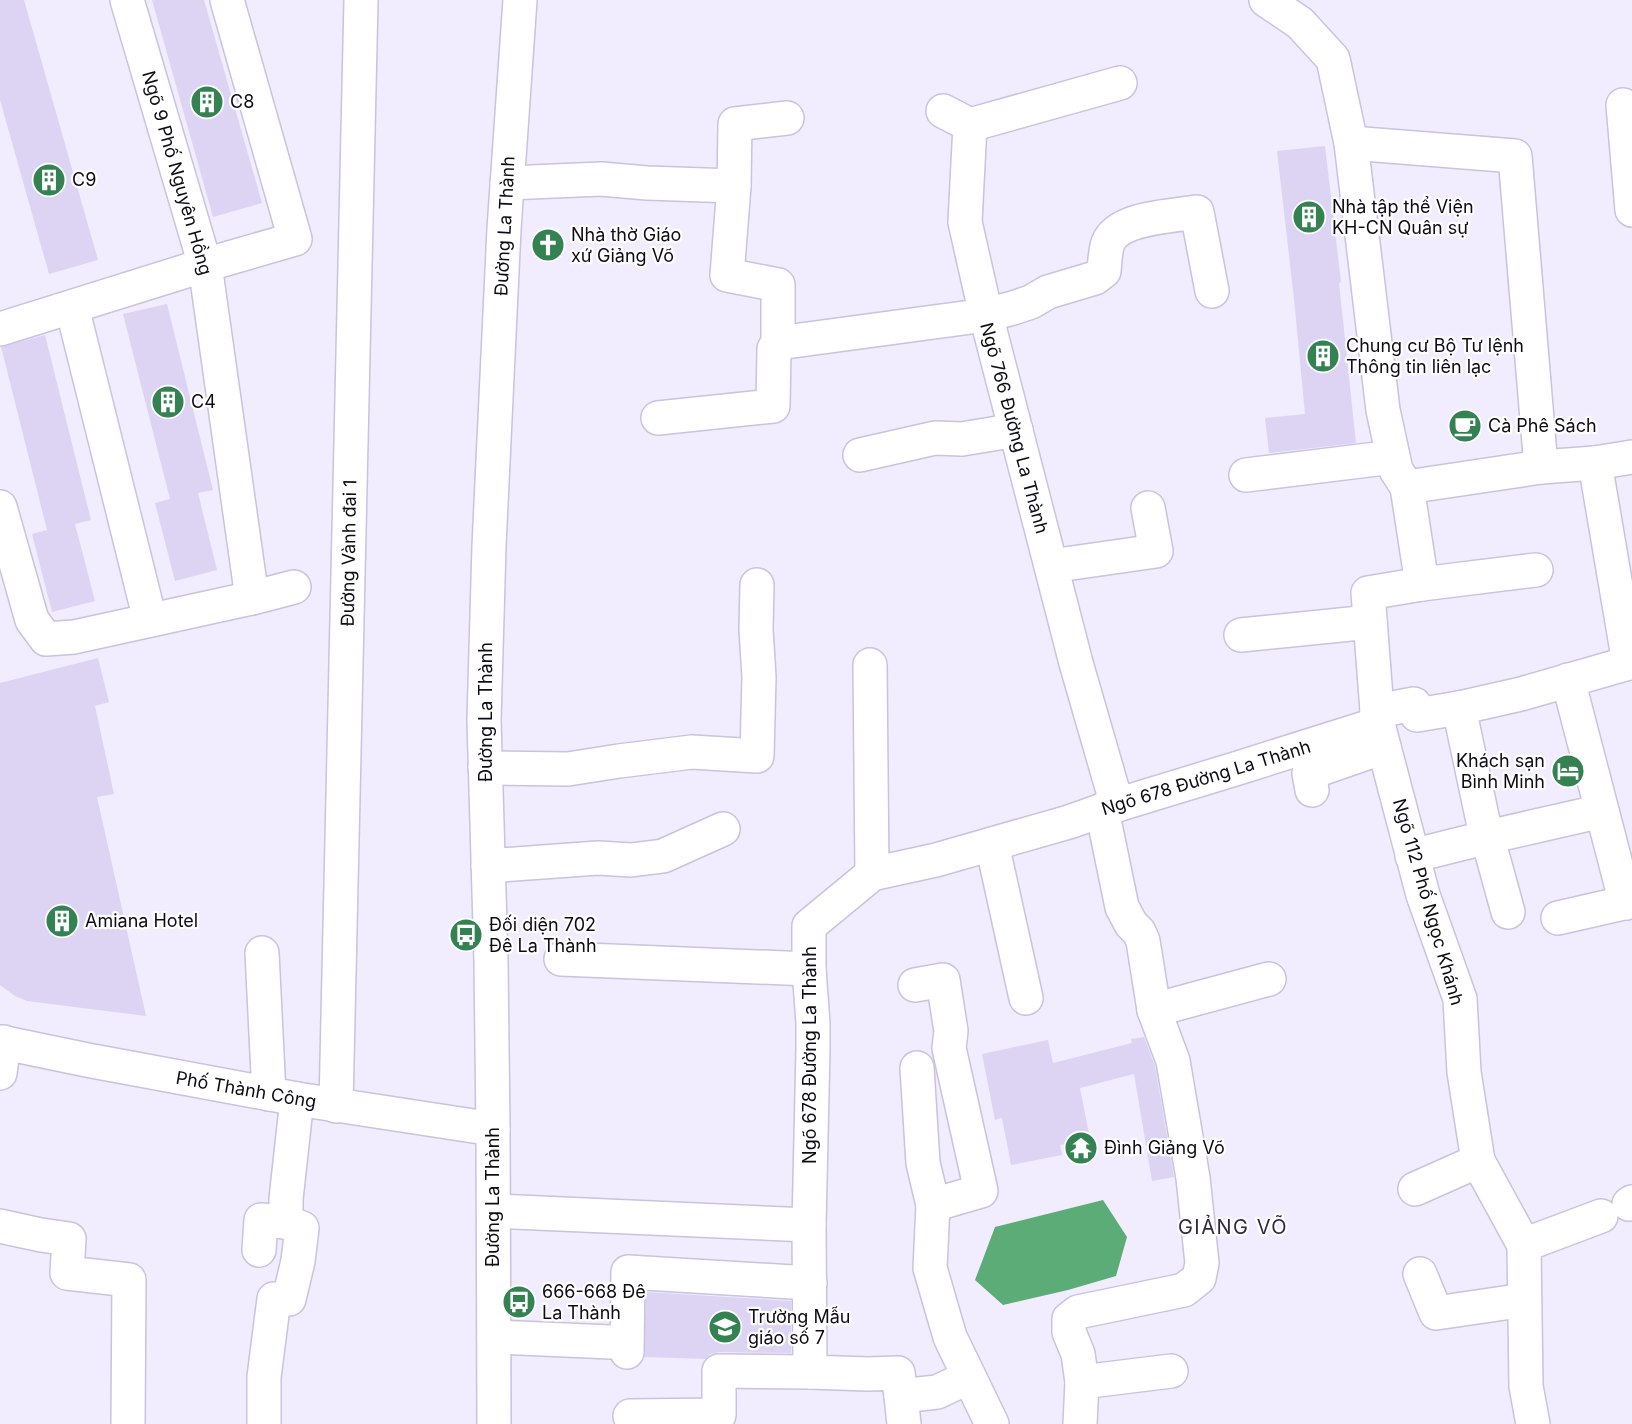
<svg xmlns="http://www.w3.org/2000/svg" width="1632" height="1424" viewBox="0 0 1632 1424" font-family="Inter,sans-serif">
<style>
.water{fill:#5bac77}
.building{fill:#ddd4f4}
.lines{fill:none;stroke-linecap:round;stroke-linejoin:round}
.minor-casing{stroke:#cac2df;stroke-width:36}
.major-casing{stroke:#cac2df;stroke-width:36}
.minor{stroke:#fff;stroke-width:33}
.major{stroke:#fff;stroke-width:33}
.labels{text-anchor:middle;stroke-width:4.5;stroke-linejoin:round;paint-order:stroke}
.poi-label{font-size:18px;fill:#0e0b15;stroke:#fff;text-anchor:start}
.street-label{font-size:18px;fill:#0e0b15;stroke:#fff}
.neighbourhood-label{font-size:20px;letter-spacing:1.5px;fill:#30293f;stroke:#fff}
</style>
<rect width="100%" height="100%" fill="#f1ecfe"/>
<!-- water -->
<path class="water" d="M1103 1200 1127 1237 1116 1276 1068 1290 1003 1305 975 1280 995 1227Z"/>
<!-- building -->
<g class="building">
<path d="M0 0H24L98 260 49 274 0 100Z"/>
<path d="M152 0H204L262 203 213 217Z"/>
<path d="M1325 146 1341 282 1339 283 1356 443 1269 453 1265 418 1305 414 1294 299 1277 151Z"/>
<path d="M167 304 213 490 198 493 217 570 175 581 155 503 170 499 123 314Z"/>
<path d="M45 335 91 520 75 524 95 601 52 612 32 534 47 530 1 347Z"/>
<path d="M98 658 109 702 95 706 114 794 97 797 146 1016 27 1001 15 996 0 985V683Z"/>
<path d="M1144 1037 1155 1066 1174 1177 1152 1181 1134 1074 1080 1088 1090 1139 1060 1145 1062 1155 1011 1165 1002 1118 995 1120 982 1054 1048 1040 1053 1063 1132 1043 1131 1039Z"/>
<path d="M646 1292 791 1301V1353L719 1352 710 1354 706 1359 644 1357Z"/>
</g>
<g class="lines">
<defs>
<g id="minor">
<path d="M127 0 205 265 252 598"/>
<path d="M1266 0 1300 23 1333 59 1351 143 1383 410 1396 470 1407 487 1541 467 1595 463 1632 457"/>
<path d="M1623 105 1632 210"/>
<path d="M943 111 970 125"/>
<path d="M970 125 965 222 986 315 1076 663 1117 805"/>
<path d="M970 125 1120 83"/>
<path d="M1351 143 1515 156 1541 467"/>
<path d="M507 183 601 179 647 183 734 186 727 275 778 285V343L986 315 1013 308 1031 302 1048 292 1095 278 1104 271C1105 262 1105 251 1108 243 1118 217 1173 216 1197 212L1212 291"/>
<path d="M734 186 735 124 787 118"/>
<path d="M72 307 150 620"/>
<path d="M0 329 205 265 295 239 227 0"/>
<path d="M658 418 773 406 774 349 778 343"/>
<path d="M860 455 935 438 962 439 1016 430"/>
<path d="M1595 463 1629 663"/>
<path d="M1246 475 1393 457"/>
<path d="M1407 487 1422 584 1368 593 1378 724 1423 895 1460 999 1464 1072 1478 1161 1524 1245 1526 1386 1533 1424"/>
<path d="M0 507 32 620 46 639 74 637 252 598 294 587"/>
<path d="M1051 566 1156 551 1148 508"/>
<path d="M1422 584 1536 570"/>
<path d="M1241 635 1370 622"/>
<path d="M870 665 872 874"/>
<path d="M1568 680 1626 903"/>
<path d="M1459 708 1483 821 1508 912"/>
<path d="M1377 711 1414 704 1417 715 1459 708 1521 694 1632 662"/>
<path d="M485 768 568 769 619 761 692 752 757 756 759 677 756 629 757 585"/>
<path d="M1312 790 1309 773 1384 747"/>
<path d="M992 844 1026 998"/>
<path d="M1412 856 1488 837 1602 811"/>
<path d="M488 866 598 858 631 860 663 856 723 829"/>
<path d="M1558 918 1632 901"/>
<path d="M262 953 269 1094"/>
<path d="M561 959 809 969"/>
<path d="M915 985 943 980 951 1031 949 1048 981 1191 933 1205 930 1268 950 1337 992 1424"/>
<path d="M1154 1010 1269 979"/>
<path d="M0 1042 87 1060 297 1099 493 1129"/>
<path d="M917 1068 923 1163 933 1205"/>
<path d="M0 1073 4 1042"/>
<path d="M336 1106 361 0"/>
<path d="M1415 1189 1478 1161"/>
<path d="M1629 1204 1632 1202"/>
<path d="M494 1211 809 1225"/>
<path d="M0 1226 41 1235 69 1239 67 1273 129 1280 128 1424"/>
<path d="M1524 1245 1601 1216"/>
<path d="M259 1250 261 1220 286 1222"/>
<path d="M1420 1274 1436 1313 1524 1300"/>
<path d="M494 1337 611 1342"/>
<path d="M627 1352 628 1272 810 1283"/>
<path d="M969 1377 937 1392 901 1396 898 1373 868 1374 810 1372 809 1225 813 1049V1023L809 969V926L872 874 936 860 1069 822 1117 805 1235 769 1378 724"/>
<path d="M1082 1382 1171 1371"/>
<path d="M901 1396 904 1424"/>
<path d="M630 1416 719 1415V1371L810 1372"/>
<path d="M264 1424V1377L274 1299H289L298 1261 302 1228 286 1222V1199L297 1099"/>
<path d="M1080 1424 1082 1382 1078 1354 1069 1332V1319L1078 1312 1184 1290 1199 1278 1202 1263 1193 1178 1173 1061 1154 1010 1143 941 1139 932 1131 924 1122 907 1102 810"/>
</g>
<path id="major" d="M494 1424 493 1129 491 961 484 720 489 546 504 229 520 0"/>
</defs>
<!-- minor casing -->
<use href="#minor" class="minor-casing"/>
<!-- major casing -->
<use href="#major" class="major-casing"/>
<!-- minor -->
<use href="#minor" class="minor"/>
<!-- major -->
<use href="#major" class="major"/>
</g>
<!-- icons -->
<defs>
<symbol id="building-disc" viewBox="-11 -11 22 22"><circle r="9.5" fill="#348252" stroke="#fff"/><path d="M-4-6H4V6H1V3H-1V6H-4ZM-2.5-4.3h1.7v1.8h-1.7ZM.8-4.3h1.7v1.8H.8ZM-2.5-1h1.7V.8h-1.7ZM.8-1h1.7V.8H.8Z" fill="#fff"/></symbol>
<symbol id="church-disc" viewBox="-11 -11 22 22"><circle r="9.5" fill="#348252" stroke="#fff"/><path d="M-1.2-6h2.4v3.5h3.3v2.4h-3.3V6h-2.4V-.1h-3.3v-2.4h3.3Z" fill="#fff"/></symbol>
<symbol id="cafe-disc" viewBox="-11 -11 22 22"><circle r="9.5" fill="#348252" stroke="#fff"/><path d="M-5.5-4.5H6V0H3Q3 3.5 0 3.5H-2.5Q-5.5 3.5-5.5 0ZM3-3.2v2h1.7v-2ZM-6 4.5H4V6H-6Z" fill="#fff"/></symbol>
<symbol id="hotel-disc" viewBox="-11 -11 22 22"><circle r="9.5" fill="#348252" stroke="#fff"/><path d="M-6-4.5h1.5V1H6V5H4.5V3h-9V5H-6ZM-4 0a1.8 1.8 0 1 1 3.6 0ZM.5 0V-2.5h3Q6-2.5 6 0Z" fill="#fff"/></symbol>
<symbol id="bus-disc" viewBox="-11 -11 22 22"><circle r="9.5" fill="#348252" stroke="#fff"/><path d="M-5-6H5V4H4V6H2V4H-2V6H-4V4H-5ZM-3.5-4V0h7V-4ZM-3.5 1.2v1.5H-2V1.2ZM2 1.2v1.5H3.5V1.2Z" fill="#fff"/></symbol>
<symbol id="temple-disc" viewBox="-11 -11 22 22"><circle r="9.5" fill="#348252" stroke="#fff"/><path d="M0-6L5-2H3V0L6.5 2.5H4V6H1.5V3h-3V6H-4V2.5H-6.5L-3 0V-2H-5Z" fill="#fff"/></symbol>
<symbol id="school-disc" viewBox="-11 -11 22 22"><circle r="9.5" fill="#348252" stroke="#fff"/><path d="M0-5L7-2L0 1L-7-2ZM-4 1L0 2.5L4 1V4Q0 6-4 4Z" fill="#fff"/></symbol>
</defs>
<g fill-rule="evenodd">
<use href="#building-disc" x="188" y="83" width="38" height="38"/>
<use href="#building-disc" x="30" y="161" width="38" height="38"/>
<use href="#building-disc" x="1290" y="198" width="38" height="38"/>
<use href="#church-disc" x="529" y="226" width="38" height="38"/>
<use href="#building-disc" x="1304" y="337" width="38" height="38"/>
<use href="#building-disc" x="149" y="383" width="38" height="38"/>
<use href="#cafe-disc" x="1446" y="407" width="38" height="38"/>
<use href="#hotel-disc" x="1549" y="752" width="38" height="38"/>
<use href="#building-disc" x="43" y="902" width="38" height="38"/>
<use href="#bus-disc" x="447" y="916" width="38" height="38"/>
<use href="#temple-disc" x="1062" y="1129" width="38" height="38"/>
<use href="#bus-disc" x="500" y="1283" width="38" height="38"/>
<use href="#school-disc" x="706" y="1308" width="38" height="38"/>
</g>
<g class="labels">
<!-- poi labels -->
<g class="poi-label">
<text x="230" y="108">C8</text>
<text x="72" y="186">C9</text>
<text x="1332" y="213">Nhà tập thể Viện<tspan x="1332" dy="21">KH-CN Quân sự</tspan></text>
<text x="571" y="241">Nhà thờ Giáo<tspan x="571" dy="21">xứ Giảng Võ</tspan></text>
<text x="1346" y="352">Chung cư Bộ Tư lệnh<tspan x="1346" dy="21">Thông tin liên lạc</tspan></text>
<text x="191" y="408">C4</text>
<text x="1488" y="432">Cà Phê Sách</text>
<text x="1545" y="767" text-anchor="end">Khách sạn<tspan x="1545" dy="21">Bình Minh</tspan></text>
<text x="85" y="927">Amiana Hotel</text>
<text x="489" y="931">Đối diện 702<tspan x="489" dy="21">Đê La Thành</tspan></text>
<text x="1104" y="1154">Đình Giảng Võ</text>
<text x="542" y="1298">666-668 Đê<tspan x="542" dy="21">La Thành</tspan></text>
<text x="748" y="1323">Trường Mẫu<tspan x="748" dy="21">giáo số 7</tspan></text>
</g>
<!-- street labels -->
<g class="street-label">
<text transform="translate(177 173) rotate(74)" y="6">Ngõ 9 Phố Nguyên Hồng</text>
<text transform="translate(505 226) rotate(-87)" y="6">Đường La Thành</text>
<text transform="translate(1014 428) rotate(75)" y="6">Ngõ 766 Đường La Thành</text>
<text transform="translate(349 553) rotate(-89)" y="6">Đường Vành đai 1</text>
<text transform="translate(486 712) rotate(-90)" y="6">Đường La Thành</text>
<text transform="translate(1206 778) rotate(-17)" y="6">Ngõ 678 Đường La Thành</text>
<text transform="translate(1428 902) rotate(74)" y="6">Ngõ 112 Phố Ngọc Khánh</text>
<text transform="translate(810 1055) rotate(-90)" y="6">Ngõ 678 Đường La Thành</text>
<text transform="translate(246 1090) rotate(10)" y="6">Phố Thành Công</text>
<text transform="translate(493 1197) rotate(-90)" y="6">Đường La Thành</text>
</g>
<!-- neighbourhood labels -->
<g class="neighbourhood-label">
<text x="1233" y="1234">GIẢNG VÕ</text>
</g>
</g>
</svg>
